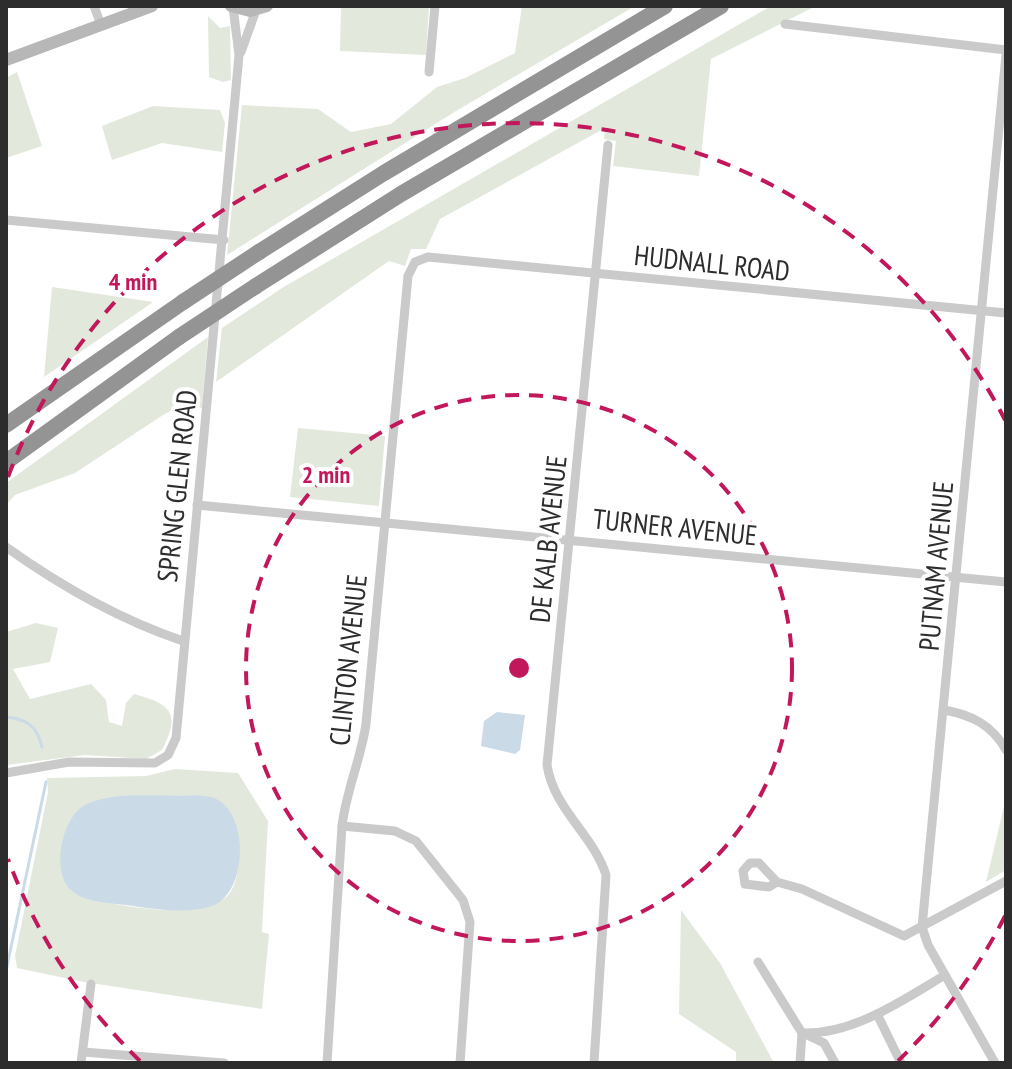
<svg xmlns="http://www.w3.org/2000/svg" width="1012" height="1069" viewBox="0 0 1012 1069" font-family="'PT Sans Narrow',sans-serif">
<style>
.green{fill:#e2e9dc;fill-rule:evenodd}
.water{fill:#cadae7}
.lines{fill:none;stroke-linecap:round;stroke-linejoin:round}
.stream{stroke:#cadae7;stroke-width:3}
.street{stroke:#cacaca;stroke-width:9}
.secondary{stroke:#b7b7b7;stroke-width:12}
.highway{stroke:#949494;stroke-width:16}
.highway-bridge{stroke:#949494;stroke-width:16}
.ring{fill:none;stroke:#c2185b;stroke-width:4;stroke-dasharray:14 10}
.labels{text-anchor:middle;stroke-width:8;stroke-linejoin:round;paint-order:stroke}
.street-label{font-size:28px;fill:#2d2d2d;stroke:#fff}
.centre{fill:#c2185b;stroke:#fff;stroke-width:4}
.ring-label{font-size:24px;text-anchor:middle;font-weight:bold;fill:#c2185b;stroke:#fff;stroke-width:8;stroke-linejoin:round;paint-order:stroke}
</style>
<rect width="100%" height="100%" fill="#fff"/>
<!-- green -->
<g class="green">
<path d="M341 6H429L426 55 340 51Z"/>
<path d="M522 6H635L456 111 227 255 242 105 318 109 351 132 391 124 437 87 465 78 515 53Z"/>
<path d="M771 6H816L711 59 699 176 613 166 616 141 604 139 605 128 440 219 426 249H411L405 266 389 261 216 382 222 328 282 288Z"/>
<path d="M208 16 220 28 230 26 231 80 223 82 209 77Z"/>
<path d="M17 72 42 146 6 158V78Z"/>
<path d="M153 106 220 110 225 123 222 152 162 143 112 160 102 126Z"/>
<path d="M52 287 153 302 44 377Z"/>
<path d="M208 337 202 408 182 405 163 415 75 473 15 495 6 505V483Z"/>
<path d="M298 428 385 436 379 506 290 497Z"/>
<path d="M36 623 58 628 50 662 13 669 30 699 91 684 106 700 109 722 122 726 126 703 134 694C170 704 182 712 162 750L146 759 85 755 6 765V632Z"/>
<path d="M175 769 238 773 268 821 262 932 269 934 262 1009 84 982 17 968 15 956 48 792 47 778 146 776ZM196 795 239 840C238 857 240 880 229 894 206 923 123 905 90 900L170 797Z"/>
<path d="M1006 798V870L986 882Z"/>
<path d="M681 910 720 963 774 1063H736V1052L679 1014Z"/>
</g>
<!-- water -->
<g class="water">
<path d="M497 712 525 715 520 750 515 754 481 746 484 721Z"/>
<path d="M196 795C201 796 209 796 214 798 250 812 248 894 212 906 182 916 146 907 116 904 100 902 82 901 70 889 51 870 62 815 87 804 118 790 163 798 196 795Z"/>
</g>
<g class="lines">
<!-- stream -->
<g class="stream">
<path d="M6 717C27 719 37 726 42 747"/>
<path d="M6 971 46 782"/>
</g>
<!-- street -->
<g class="street">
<path d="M94 6 101 25"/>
<path d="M785 24 1006 50"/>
<path d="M241 52 256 10"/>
<path d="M429 72 435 6"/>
<path d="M6 220 224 240"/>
<path d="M197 505 1006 582"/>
<path d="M6 547C62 587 118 619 183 641"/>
<path d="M944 710C972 715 992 725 1006 750"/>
<path d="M6 773 69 762 155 763 168 755 176 738 239 55 233 7"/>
<path d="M342 826 395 831 416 841 463 900 470 922 460 1063"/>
<path d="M777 882 769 887 745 884 743 871 750 863H759L777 882 802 889 904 936 1006 881"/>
<path d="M758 962 802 1033 800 1063"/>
<path d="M877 1014 901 1063"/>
<path d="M802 1033C853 1035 903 1000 945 975"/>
<path d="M805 1034 824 1043 835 1063"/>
<path d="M83 1052 224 1063"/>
<path d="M81 1063 91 984"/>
<path d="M327 1063 342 826C346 791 361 759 366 724L408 276 415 262 428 257 1006 313"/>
<path d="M594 1063 606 875C593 834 554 810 547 765L608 145"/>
<path d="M995 1063 928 945 922 927 1006 55"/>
</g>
<!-- secondary -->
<g class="secondary">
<path d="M231 6 250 11 267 6"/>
<path d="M6 60 152 6"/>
</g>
<!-- highway -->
<g class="highway">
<path d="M259 252 384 173 665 6"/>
<path d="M256 286 401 194 721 6"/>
<path d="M6 425 183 302"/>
<path d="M6 462 179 337"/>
</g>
<!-- highway-bridge -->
<g class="highway-bridge">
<path d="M183 302 259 252"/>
<path d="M179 337 256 286"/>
</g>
</g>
<!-- distance rings -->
<g class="ring">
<circle cx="519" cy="668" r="273"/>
<path d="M1005 916A546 546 0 0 1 898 1061M140 1061A546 546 0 0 1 8 859M8 477A546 546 0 0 1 1005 420"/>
</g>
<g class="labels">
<!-- street labels -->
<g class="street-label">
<text transform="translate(712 263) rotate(6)" y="10">HUDNALL ROAD</text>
<text transform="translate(177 486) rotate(-84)" y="10">SPRING GLEN ROAD</text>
<text transform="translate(675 527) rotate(6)" y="10">TURNER AVENUE</text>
<text transform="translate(548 539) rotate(-84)" y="10">DE KALB AVENUE</text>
<text transform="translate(936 566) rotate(-85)" y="10">PUTNAM AVENUE</text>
<text transform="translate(348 660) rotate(-84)" y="10">CLINTON AVENUE</text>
</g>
</g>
<circle cx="519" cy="668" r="12" class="centre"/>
<g class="ring-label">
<text x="133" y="290">4 min</text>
<text x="326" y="483">2 min</text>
</g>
<!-- border -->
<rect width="1012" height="1069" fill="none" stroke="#2d2d2d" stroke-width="16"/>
</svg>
